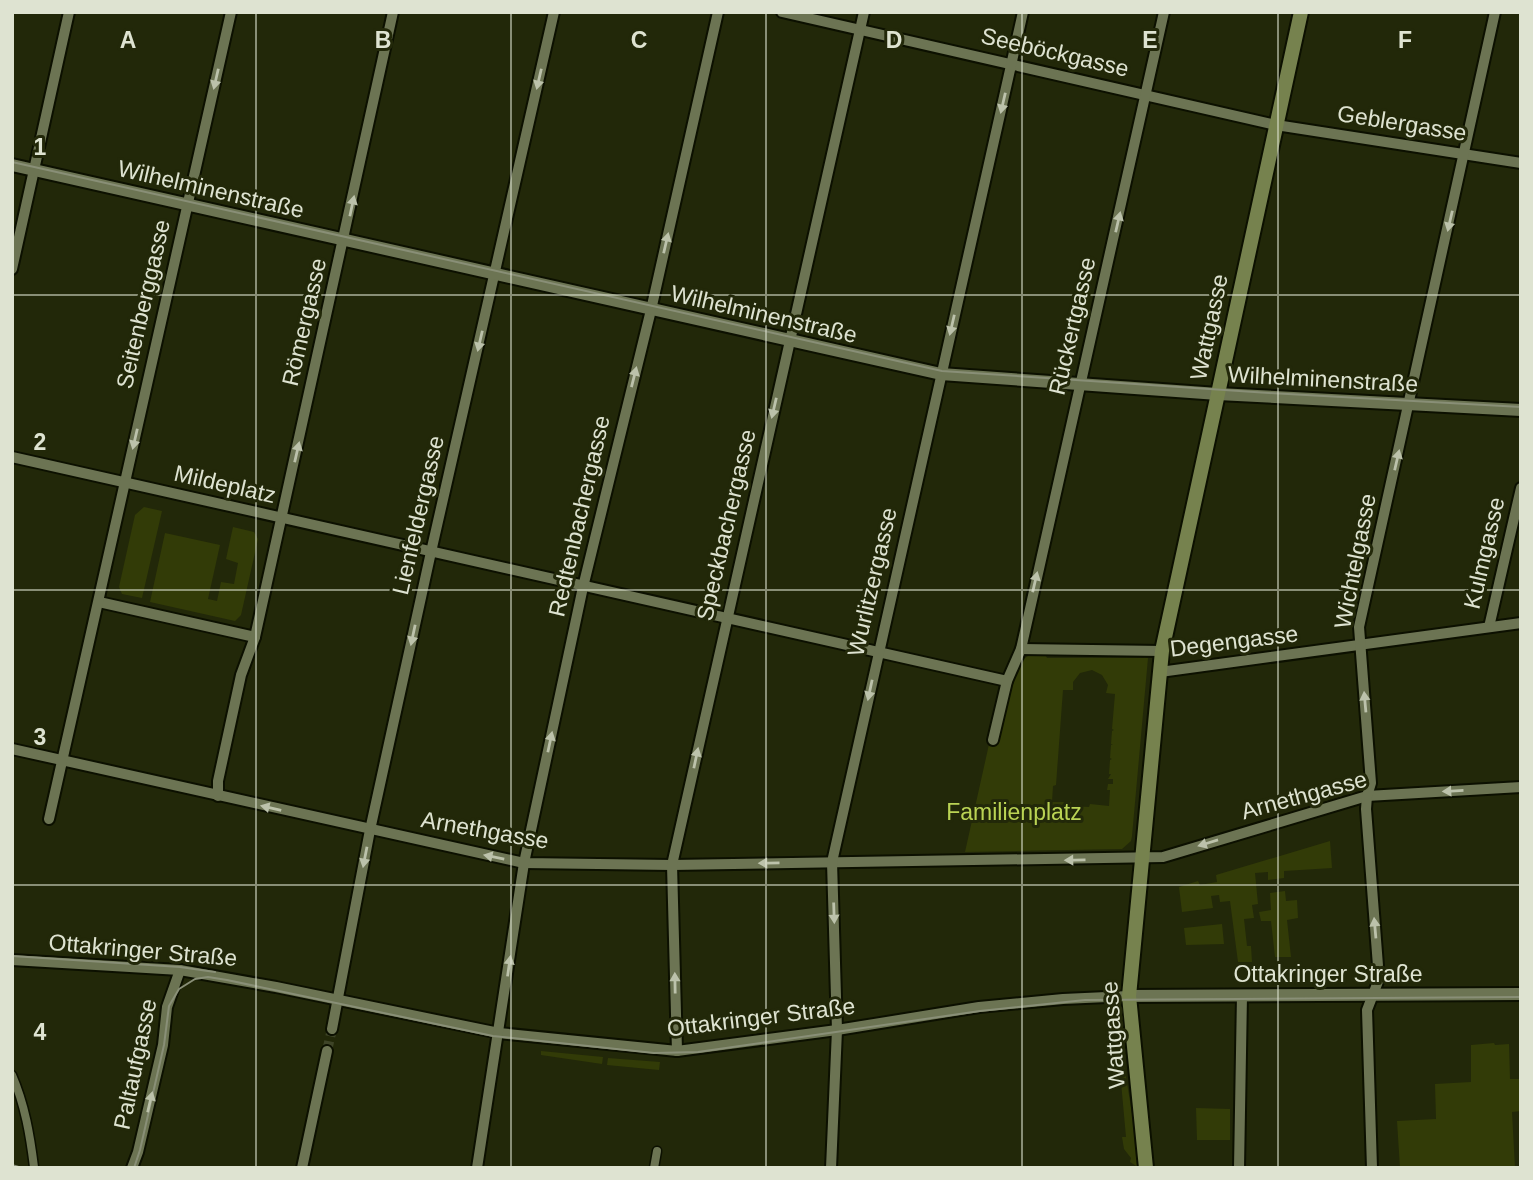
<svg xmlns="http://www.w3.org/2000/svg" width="1533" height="1180" viewBox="0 0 1533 1180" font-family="Arial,sans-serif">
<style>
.green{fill:#323b07;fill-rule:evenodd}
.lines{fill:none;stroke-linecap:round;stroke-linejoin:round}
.minor-tunnel{stroke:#3e4427;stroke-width:10;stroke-dasharray:10 5;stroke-linecap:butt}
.pedestrian-casing{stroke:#0c1000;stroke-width:11}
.minor-casing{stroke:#0c1000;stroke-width:14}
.tertiary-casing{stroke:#0c1000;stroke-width:16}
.secondary-casing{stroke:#0c1000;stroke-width:18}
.pedestrian{stroke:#6c7453;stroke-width:8}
.minor{stroke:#6c7453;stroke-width:10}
.tertiary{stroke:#6c7453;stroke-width:12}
.secondary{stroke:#76824e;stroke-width:14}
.tram{stroke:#898f77;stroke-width:2}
.oneway{fill:#bcc2ab}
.grid{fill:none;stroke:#dee3d1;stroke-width:2;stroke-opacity:0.55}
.labels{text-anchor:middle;stroke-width:6;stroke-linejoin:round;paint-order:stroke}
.street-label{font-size:23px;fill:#dee3d1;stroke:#222809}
.park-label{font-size:23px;fill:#bad354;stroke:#222809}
.grid-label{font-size:23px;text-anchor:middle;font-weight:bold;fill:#dee3d1;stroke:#222809;stroke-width:6;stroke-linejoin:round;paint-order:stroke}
</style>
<rect width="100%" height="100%" fill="#222809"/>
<!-- green -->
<g class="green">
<path d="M144 507 162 511 142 598 122 594 119 587 135 515Z"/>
<path d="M233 527 254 532 258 539 241 615 235 621 150 602 165 533 220 545 208 599 217 601 221 582 234 584 238 563 226 559Z"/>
<path d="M1034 653 1045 654 1047 658H1148L1132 836 1131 841 1122 849 965 852 1002 686 1012 688C1014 673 1018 659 1034 653ZM1092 670 1102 675 1108 685 1106 693 1115 694 1112 729 1114 730 1112 731 1111 744 1113 745H1111L1110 758 1112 759 1110 760 1109 774H1111L1108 779H1113V784H1108L1107 790H1110L1109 806 1090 804 1089 807 1071 806V802H1052L1053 786 1056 785 1063 690H1073V682L1080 673Z"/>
<path d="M1330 841 1332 868 1284 871V878L1268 880V872L1255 873 1258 904 1252 905 1254 918 1244 919 1247 946H1251L1252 962H1238L1230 901 1220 902 1219 895 1211 896 1213 908 1182 912 1179 887 1198 881 1200 885 1217 882 1216 875Z"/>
<path d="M1285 891 1286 901 1297 900 1298 918 1287 920 1291 957H1275L1271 921H1261L1259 912 1271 910 1270 893Z"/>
<path d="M1222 924 1224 944 1186 945 1184 928Z"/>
<path d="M1494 1043 1495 1045 1509 1044 1510 1079H1519L1521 1111 1512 1112 1515 1168H1400L1397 1121 1436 1119 1435 1084 1471 1082V1045Z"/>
<path d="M541 1051 603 1057 602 1064 541 1055Z"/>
<path d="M1119 1052H1122L1134 1126 1138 1167 1130 1162 1131 1158 1124 1149 1122 1137H1126L1121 1082H1118Z"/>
<path d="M608 1058 660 1062 659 1070 607 1065Z"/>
<path d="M1196 1108 1230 1109V1140H1197Z"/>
</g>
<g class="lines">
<!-- minor-tunnel -->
<path class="minor-tunnel" d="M327 1051 332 1029"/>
<defs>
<g id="pedestrian">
<path d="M12 1075C25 1105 30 1135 34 1167"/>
<path d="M654 1168 657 1151"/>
</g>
<g id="minor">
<path d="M782 12 1276 125 1521 163"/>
<path d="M12 269 69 12"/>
<path d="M12 457 1007 681"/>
<path d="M99 602 255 637"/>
<path d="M1489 627 1521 488"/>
<path d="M1021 649 1162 651"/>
<path d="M1160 672 1521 623"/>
<path d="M993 740 1007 681 1021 649 1164 12"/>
<path d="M12 749 524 863 672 865 1163 857 1367 796 1521 787"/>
<path d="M218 796V781L241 675 255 637 393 12"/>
<path d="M49 819 231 12"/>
<path d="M12 960 180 970 276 987 499 1033 677 1051 837 1030 979 1007 1063 999 1129 996"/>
<path d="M332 1029 370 830 431 552 554 12"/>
<path d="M677 1051 672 865 864 12"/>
<path d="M132 1168 138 1152 163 1045 167 1007 180 970"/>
<path d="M302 1168 327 1051"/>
<path d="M477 1168 524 863 583 587 651 310 718 12"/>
<path d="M831 1168 837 1030 832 862 1023 12"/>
<path d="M1239 1168 1242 995"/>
<path d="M1372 1168 1367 1010 1379 979 1366 809 1367 796 1371 783 1359 627 1495 12"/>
</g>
<g id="tertiary">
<path d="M12 165 941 374 1218 394 1521 410"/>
<path d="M1129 996 1521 994"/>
</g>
<path id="secondary" d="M1146 1168 1129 996 1162 651 1301 12"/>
</defs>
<!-- pedestrian casing -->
<use href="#pedestrian" class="pedestrian-casing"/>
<!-- minor casing -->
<use href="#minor" class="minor-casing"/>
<!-- tertiary casing -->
<use href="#tertiary" class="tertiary-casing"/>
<!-- secondary casing -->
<use href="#secondary" class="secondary-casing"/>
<!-- pedestrian -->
<use href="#pedestrian" class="pedestrian"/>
<!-- minor -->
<use href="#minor" class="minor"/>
<!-- tertiary -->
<use href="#tertiary" class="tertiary"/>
<!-- secondary -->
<use href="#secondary" class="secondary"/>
<!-- tram -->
<g class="tram">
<path d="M12 162 942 371 1269 393 1521 407"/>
<path d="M12 956 180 967 215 972"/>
<path d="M12 1165 22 1168"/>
<path d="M134 1168 140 1150 164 1045 169 1006 179 989 195 979 208 977 227 980 493 1036 654 1053 698 1052 980 1011 1085 1000 1521 997"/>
</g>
</g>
<!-- one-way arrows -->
<defs><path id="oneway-solid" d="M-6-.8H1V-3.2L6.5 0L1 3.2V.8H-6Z" transform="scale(1.75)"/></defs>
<g class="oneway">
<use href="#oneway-solid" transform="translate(216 79) rotate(103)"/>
<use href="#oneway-solid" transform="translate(539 79) rotate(103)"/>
<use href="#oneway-solid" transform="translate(1003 103) rotate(103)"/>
<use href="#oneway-solid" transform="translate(352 206) rotate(-78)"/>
<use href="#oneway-solid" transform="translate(1450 221) rotate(103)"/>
<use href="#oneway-solid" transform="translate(1118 222) rotate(-77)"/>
<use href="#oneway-solid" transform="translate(666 243) rotate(-77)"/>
<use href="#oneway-solid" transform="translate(952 325) rotate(103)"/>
<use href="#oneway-solid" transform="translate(480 341) rotate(103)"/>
<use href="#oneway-solid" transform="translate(634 377) rotate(-76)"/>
<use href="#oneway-solid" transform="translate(774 408) rotate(103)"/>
<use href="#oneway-solid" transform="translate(135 439) rotate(103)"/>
<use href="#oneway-solid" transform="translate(297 452) rotate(-77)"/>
<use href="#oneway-solid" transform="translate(1397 460) rotate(-77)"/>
<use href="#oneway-solid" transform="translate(1035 582) rotate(-77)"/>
<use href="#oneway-solid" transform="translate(413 635) rotate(102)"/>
<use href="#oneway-solid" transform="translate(870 690) rotate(102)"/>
<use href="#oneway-solid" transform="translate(1365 702) rotate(-95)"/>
<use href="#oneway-solid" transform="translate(550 742) rotate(-78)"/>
<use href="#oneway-solid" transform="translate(696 758) rotate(-78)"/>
<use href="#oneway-solid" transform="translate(1453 791) rotate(177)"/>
<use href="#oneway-solid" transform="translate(271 808) rotate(-167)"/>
<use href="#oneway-solid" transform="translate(1208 843) rotate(163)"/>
<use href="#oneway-solid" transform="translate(365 857) rotate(101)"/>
<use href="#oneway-solid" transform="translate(494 857) rotate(-168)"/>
<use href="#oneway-solid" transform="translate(1075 860) rotate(179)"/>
<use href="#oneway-solid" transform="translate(769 863) rotate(179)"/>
<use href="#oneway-solid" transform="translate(834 913) rotate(88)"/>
<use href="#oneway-solid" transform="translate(1375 928) rotate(-95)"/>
<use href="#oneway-solid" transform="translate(509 966) rotate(-82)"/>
<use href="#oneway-solid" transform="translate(675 983) rotate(-91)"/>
<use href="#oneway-solid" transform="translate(150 1102) rotate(-77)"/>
</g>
<!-- grid -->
<path class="grid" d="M256 12V1168M511 12V1168M766 12V1168M1022 12V1168M1278 12V1168M12 295H1521M12 590H1521M12 885H1521"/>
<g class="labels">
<!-- street labels -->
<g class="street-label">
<text transform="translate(1055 52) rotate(13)" y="8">Seeböckgasse</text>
<text transform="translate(1402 123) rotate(9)" y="8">Geblergasse</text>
<text transform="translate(211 189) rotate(13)" y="8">Wilhelminenstraße</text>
<text transform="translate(143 304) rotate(-77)" y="8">Seitenberggasse</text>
<text transform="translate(764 314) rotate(13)" y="8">Wilhelminenstraße</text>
<text transform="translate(304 322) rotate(-77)" y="8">Römergasse</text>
<text transform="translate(1072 326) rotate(-77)" y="8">Rückertgasse</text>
<text transform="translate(1209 327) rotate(-78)" y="8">Wattgasse</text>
<text transform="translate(1323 379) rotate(3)" y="8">Wilhelminenstraße</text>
<text transform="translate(225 484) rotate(13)" y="8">Mildeplatz</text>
<text transform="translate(418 515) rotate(-77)" y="8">Lienfeldergasse</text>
<text transform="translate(579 516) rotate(-77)" y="8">Redtenbachergasse</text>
<text transform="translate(726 525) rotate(-77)" y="8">Speckbachergasse</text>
<text transform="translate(1484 553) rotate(-77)" y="8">Kulmgasse</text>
<text transform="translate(1355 561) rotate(-79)" y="8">Wichtelgasse</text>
<text transform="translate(872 582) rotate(-77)" y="8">Wurlitzergasse</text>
<text transform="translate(1234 641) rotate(-7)" y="8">Degengasse</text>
<text transform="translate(1304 795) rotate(-15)" y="8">Arnethgasse</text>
<text transform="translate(485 830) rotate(10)" y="8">Arnethgasse</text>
<text transform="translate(143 950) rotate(5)" y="8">Ottakringer Straße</text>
<text x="1328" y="982">Ottakringer Straße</text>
<text transform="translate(761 1017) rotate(-7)" y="8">Ottakringer Straße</text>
<text transform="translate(1113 1035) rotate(-94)" y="8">Wattgasse</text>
<text transform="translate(135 1064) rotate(-78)" y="8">Paltaufgasse</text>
</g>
<!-- park labels -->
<g class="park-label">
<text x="1014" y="820">Familienplatz</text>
</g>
</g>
<g class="grid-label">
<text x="128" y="48">A</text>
<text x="383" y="48">B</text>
<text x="639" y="48">C</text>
<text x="894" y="48">D</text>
<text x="1150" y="48">E</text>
<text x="1405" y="48">F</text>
<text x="40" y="155">1</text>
<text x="40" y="450">2</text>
<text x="40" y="745">3</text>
<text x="40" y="1040">4</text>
</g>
<!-- border -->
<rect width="1533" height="1180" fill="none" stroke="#dee3d1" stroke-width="28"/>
</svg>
